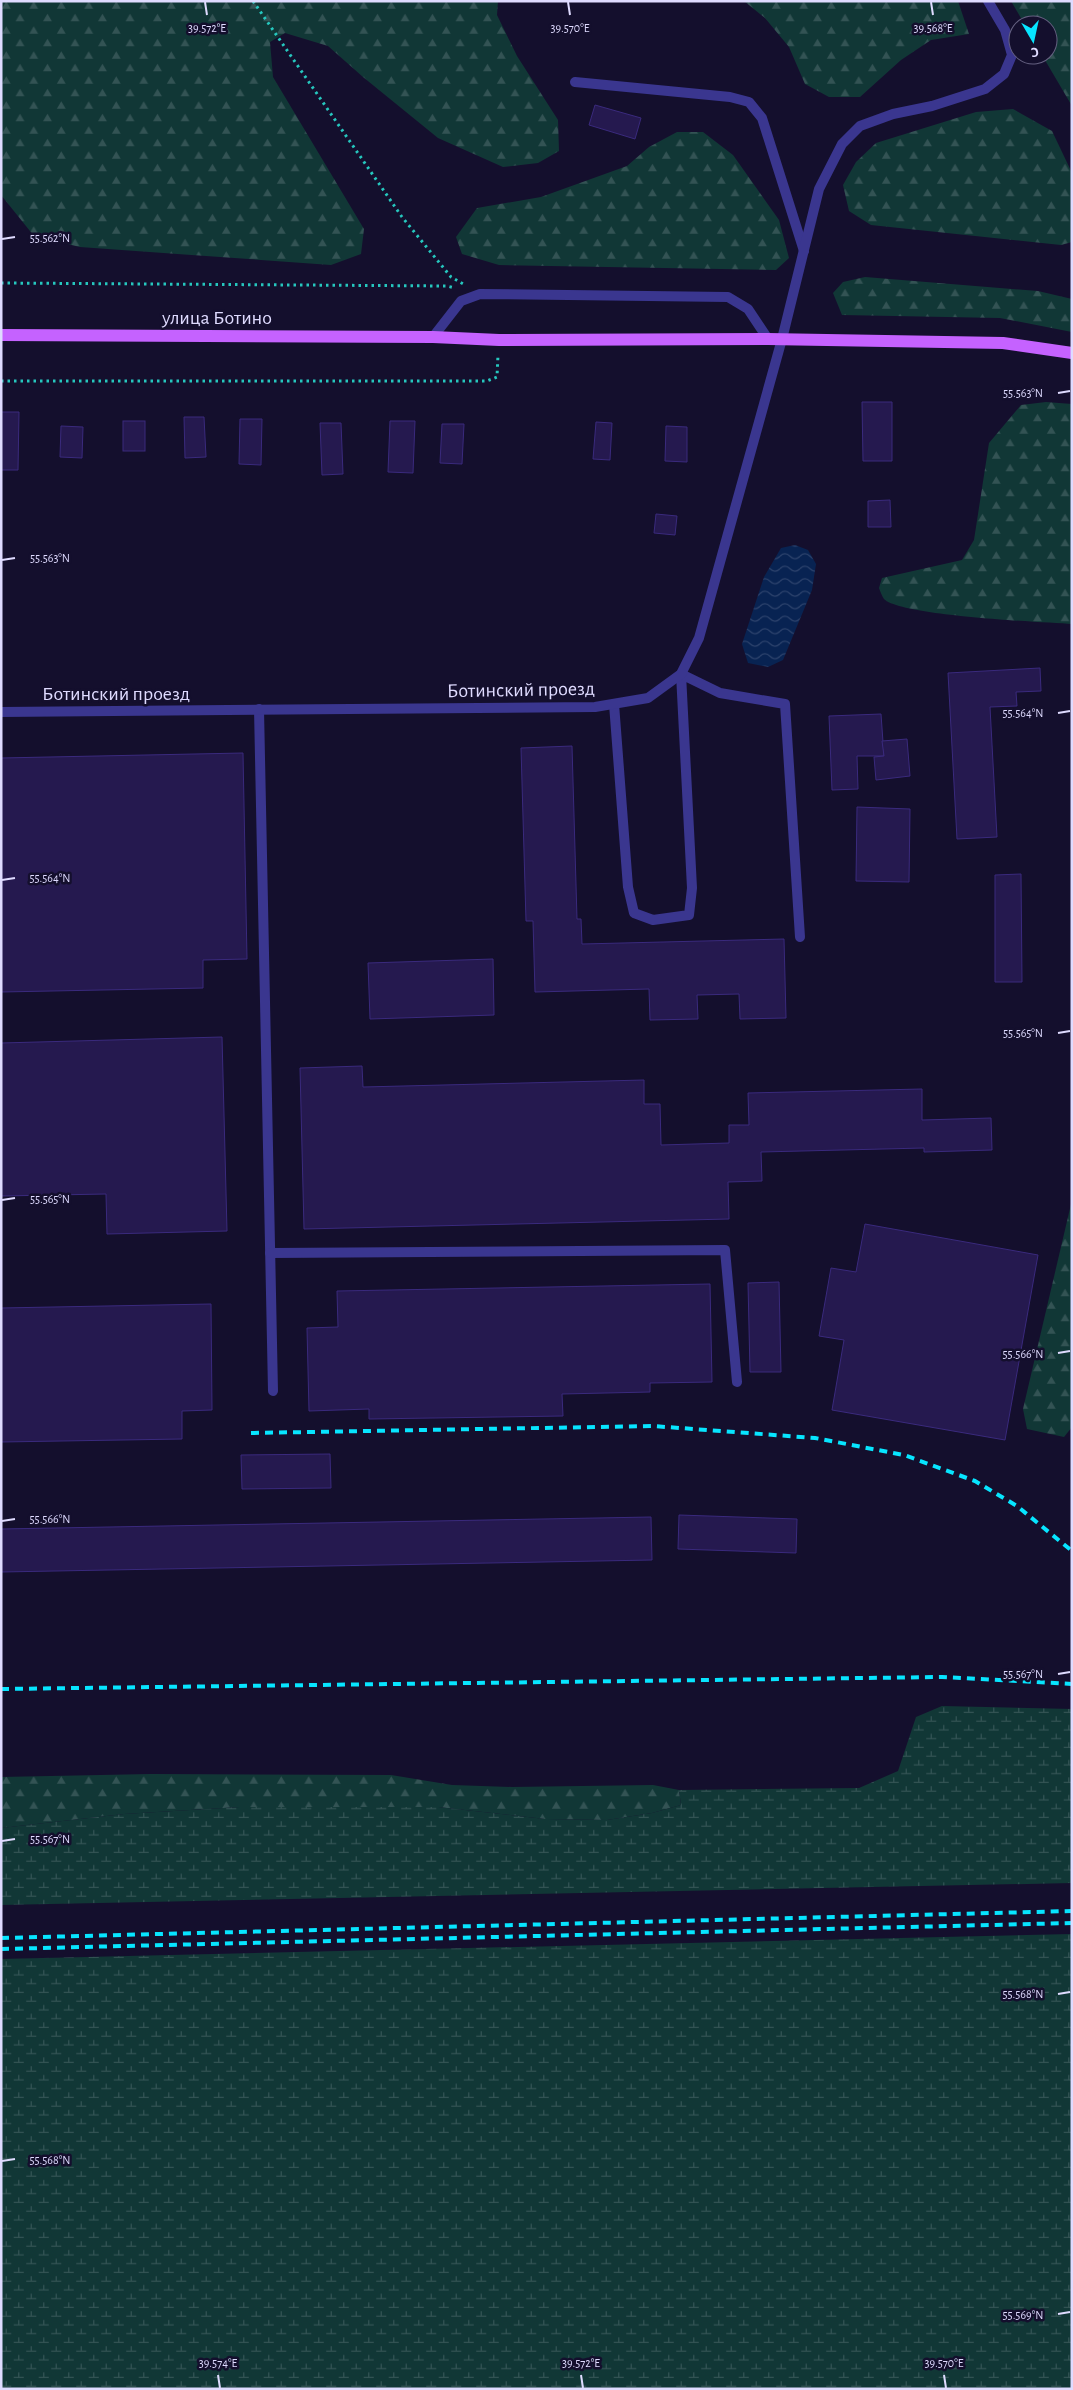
<svg xmlns="http://www.w3.org/2000/svg" width="1073" height="2390" viewBox="0 0 1073 2390" font-family="'Alegreya Sans',sans-serif">
<style>
.forest{fill:url(#forest-firs)}
.wetland{fill:url(#wetland-marsh)}
.water{fill:url(#water-waves)}
.building{fill:#25194f;stroke:#3a2a7d}
.lines{fill:none;stroke-linecap:round;stroke-linejoin:round}
.path{stroke:#26c7be;stroke-width:3;stroke-dasharray:2.5 4;stroke-linecap:butt}
.lane{stroke:#3a368f;stroke-width:10}
.primary{stroke:#c562ff;stroke-width:12}
.rail{stroke:#07e5ff;stroke-width:4;stroke-dasharray:8 6;stroke-linecap:butt}
.ticks{fill:none;stroke:#dfdbff;stroke-width:2}
.labels{text-anchor:middle;stroke-width:5;stroke-linejoin:round;paint-order:stroke}
.street-label{font-size:20px;fill:#dfdbff;stroke:#140f2d}
.ticks-label{font-size:12px;text-anchor:middle;fill:#dfdbff;stroke:#140f2d;stroke-width:5;stroke-linejoin:round;paint-order:stroke}
</style>
<defs>
<pattern id="forest-firs" width="22" height="20" patternUnits="userSpaceOnUse" patternTransform="scale(1.25)"><rect width="22" height="20" fill="#113736"/><path d="M5 1l3.5 6h-7zM16 11l3.5 6h-7z" fill="#335354"/></pattern>
<pattern id="wetland-marsh" width="20" height="14" patternUnits="userSpaceOnUse" patternTransform="scale(1.25)"><rect width="20" height="14" fill="#113736"/><path d="M1 5h8M5 5V1M11 12h8M15 12V8" fill="none" stroke="#335354"/></pattern>
<pattern id="water-waves" width="16" height="10" patternUnits="userSpaceOnUse" patternTransform="scale(1.25)"><rect width="16" height="10" fill="#082352"/><path d="M0 5q4-4 8 0t8 0" fill="none" stroke="#2c426c"/></pattern>
</defs>
<rect width="100%" height="100%" fill="#140f2d"/>
<!-- forest -->
<g class="forest">
<path d="M1 1H498L497 15 517 56 558 120 559 151 538 163 503 167 438 138 363 77 328 46 285 33 270 42 273 77 364 229 361 254 331 265 80 247 34 236 1 195Z"/>
<path d="M744 1H958L969 34 931 40 901 60 860 97H829L805 84 789 47 765 18Z"/>
<path d="M1011 1H1072V106L1042 55H1048V25H1025Z"/>
<path d="M1013 109 1052 131 1072 173V242L1061 245 871 225 849 211 843 185 856 162 876 143 976 112Z"/>
<path d="M677 132H703L733 155 779 220 789 258 776 270 499 265 462 254 456 237 477 208 541 197 627 166 649 147Z"/>
<path d="M865 277 1038 291 1072 299V332L1000 318 842 315 833 293 843 282Z"/>
<path d="M1046 402 1072 404V624C1041 622 901 616 884 599 882 596 880 591 879 588L882 578 962 560 974 540 989 443 1021 405Z"/>
<path d="M1072 1200V1427L1064 1437 1027 1429 1023 1409Z"/>
<path d="M151 1774 391 1775 452 1785 512 1787 653 1785 679 1790 681 1805 652 1813 607 1820 545 1819 438 1807H240L124 1814 1 1828V1777Z"/>
</g>
<!-- wetland -->
<g class="wetland">
<path d="M942 1706 1072 1709V1883L1 1905V1828L124 1814 240 1807H438L545 1819 607 1820 652 1813 681 1805 679 1790 859 1788 898 1771 916 1717Z"/>
<path d="M1072 1934V2389H1V1959Z"/>
</g>
<!-- water -->
<path class="water" d="M795 545 808 550 816 564 812 590 783 660 768 667 748 663 742 644 764 577 781 548Z"/>
<!-- building -->
<g class="building">
<path d="M595 105 641 118 635 139 589 125Z"/>
<path d="M862 402H892V461H863Z"/>
<path d="M1 412H19L18 470H1Z"/>
<path d="M184 417H204L206 457 185 458Z"/>
<path d="M240 419H262L261 465 239 464Z"/>
<rect x="123" y="421" width="22" height="30"/>
<path d="M390 421H415L413 473 388 472Z"/>
<path d="M596 422 612 423 610 460 593 459Z"/>
<path d="M320 423H341L343 474 322 475Z"/>
<path d="M442 424H464L462 464 440 463Z"/>
<path d="M61 426 83 427 82 458 60 457Z"/>
<path d="M666 426 687 427V462L665 461Z"/>
<path d="M890 500 891 527H868V501Z"/>
<path d="M656 514 677 516 675 535 654 533Z"/>
<path d="M1040 668 1041 691 1016 692 1017 706 990 707 997 837 957 839 948 673Z"/>
<path d="M881 714 884 756H857L858 789 832 790 829 716Z"/>
<path d="M907 739 910 776 876 780 874 757 884 756 882 741Z"/>
<path d="M572 746 577 919H581L582 944 784 939 786 1018 740 1019 739 994 697 995 698 1019 650 1020 649 989 535 992 533 921H526L521 748Z"/>
<path d="M243 753 247 959 203 960V988L1 992V758Z"/>
<path d="M857 807 910 809 909 882 856 881Z"/>
<path d="M1021 874 1022 982H995V875Z"/>
<path d="M493 959 494 1015 370 1019 368 963Z"/>
<path d="M222 1037 227 1231 107 1234 106 1194 1 1196V1043Z"/>
<path d="M362 1066 363 1087 644 1080V1104H660L661 1145 729 1143V1125H749L748 1093 922 1089V1120L991 1118 992 1150 924 1152V1148L761 1152 762 1181 728 1182 729 1219 304 1229 300 1068Z"/>
<path d="M865 1224 1038 1255 1005 1440 832 1410 844 1340 819 1336 831 1268 856 1272Z"/>
<path d="M779 1282 781 1372H750L748 1283Z"/>
<path d="M710 1284 712 1382 650 1383V1392L562 1394 563 1416 369 1419V1409L309 1411 307 1328 338 1327 337 1291Z"/>
<path d="M211 1304 212 1410 182 1411V1439L1 1442V1308Z"/>
<path d="M330 1454 331 1488 242 1489 241 1455Z"/>
<path d="M679 1515 797 1519 796 1553 678 1549Z"/>
<path d="M651 1517 652 1560 1 1572V1529Z"/>
</g>
<g class="lines">
<!-- path -->
<g class="path">
<path d="M253 1 402 217 451 277 465 285"/>
<path d="M1 283 447 286 455 288"/>
<path d="M1 381H487L497 377 498 355"/>
</g>
<!-- lane -->
<g class="lane">
<path d="M575 82 730 97 749 102 762 118 804 251"/>
<path d="M433 337 461 301 480 294 728 297 748 309 768 339"/>
<path d="M614 704 628 887 634 913 653 920 689 915 692 888 681 674 720 693 785 704 800 937"/>
<path d="M259 709 273 1391"/>
<path d="M1 712 595 707 648 698 681 674 699 638 782 339 819 189 842 144 860 126 893 114 932 106 985 89 1004 74 1012 55 1005 30 988 1"/>
<path d="M270 1253 725 1250 737 1382"/>
</g>
<!-- primary -->
<path class="primary" d="M1 335 433 337 499 340 768 339 1003 343 1072 353"/>
<!-- rail -->
<g class="rail">
<path d="M251 1433 653 1426 815 1438 904 1455 975 1481 1017 1506 1072 1551"/>
<path d="M1 1689 942 1677 1072 1684"/>
<path d="M1 1938 1072 1911"/>
<path d="M1 1949 1072 1923"/>
</g>
</g>
<!-- ticks -->
<path class="ticks" d="M205 2 207 15M568 2 570 15M931 2 933 15M2 239 15 237M1058 393 1070 391M2 560 15 558M1058 713 1070 711M2 880 15 878M1058 1033 1070 1031M2 1200 15 1198M1058 1353 1070 1351M2 1521 15 1519M1058 1674 1070 1672M2 1841 15 1839M1058 1994 1070 1992M2 2161 15 2159M1058 2314 1070 2312M218 2375 220 2388M581 2375 583 2388M944 2375 946 2388"/>
<g class="labels">
<!-- street labels -->
<g class="street-label">
<text x="217" y="324">улица Ботино</text>
<text transform="translate(521 689) rotate(-1)" y="7">Ботинский проезд</text>
<text x="116" y="700">Ботинский проезд</text>
</g>
</g>
<g class="ticks-label">
<text x="207" y="32">39.572°E</text>
<text x="570" y="32">39.570°E</text>
<text x="933" y="32">39.568°E</text>
<text x="50" y="242">55.562°N</text>
<text x="1023" y="397">55.563°N</text>
<text x="50" y="562">55.563°N</text>
<text x="1023" y="717">55.564°N</text>
<text x="50" y="882">55.564°N</text>
<text x="1023" y="1037">55.565°N</text>
<text x="50" y="1203">55.565°N</text>
<text x="1023" y="1358">55.566°N</text>
<text x="50" y="1523">55.566°N</text>
<text x="1023" y="1678">55.567°N</text>
<text x="50" y="1843">55.567°N</text>
<text x="1023" y="1998">55.568°N</text>
<text x="50" y="2164">55.568°N</text>
<text x="1023" y="2319">55.569°N</text>
<text x="218" y="2367">39.574°E</text>
<text x="581" y="2367">39.572°E</text>
<text x="944" y="2367">39.570°E</text>
</g>
<!-- border -->
<rect width="1073" height="2390" fill="none" stroke="#dfdbff" stroke-width="5"/>
<!-- north arrow -->
<g transform="translate(1033 40) rotate(171)"><circle r="24" fill="#140f2d" stroke="#656181"/>
<path d="M0-4L9 19L0 12L-9 19Z" fill="#07e5ff"/>
<text y="-8" font-size="14" font-weight="bold" text-anchor="middle" fill="#dfdbff">С</text>
</g>
</svg>
